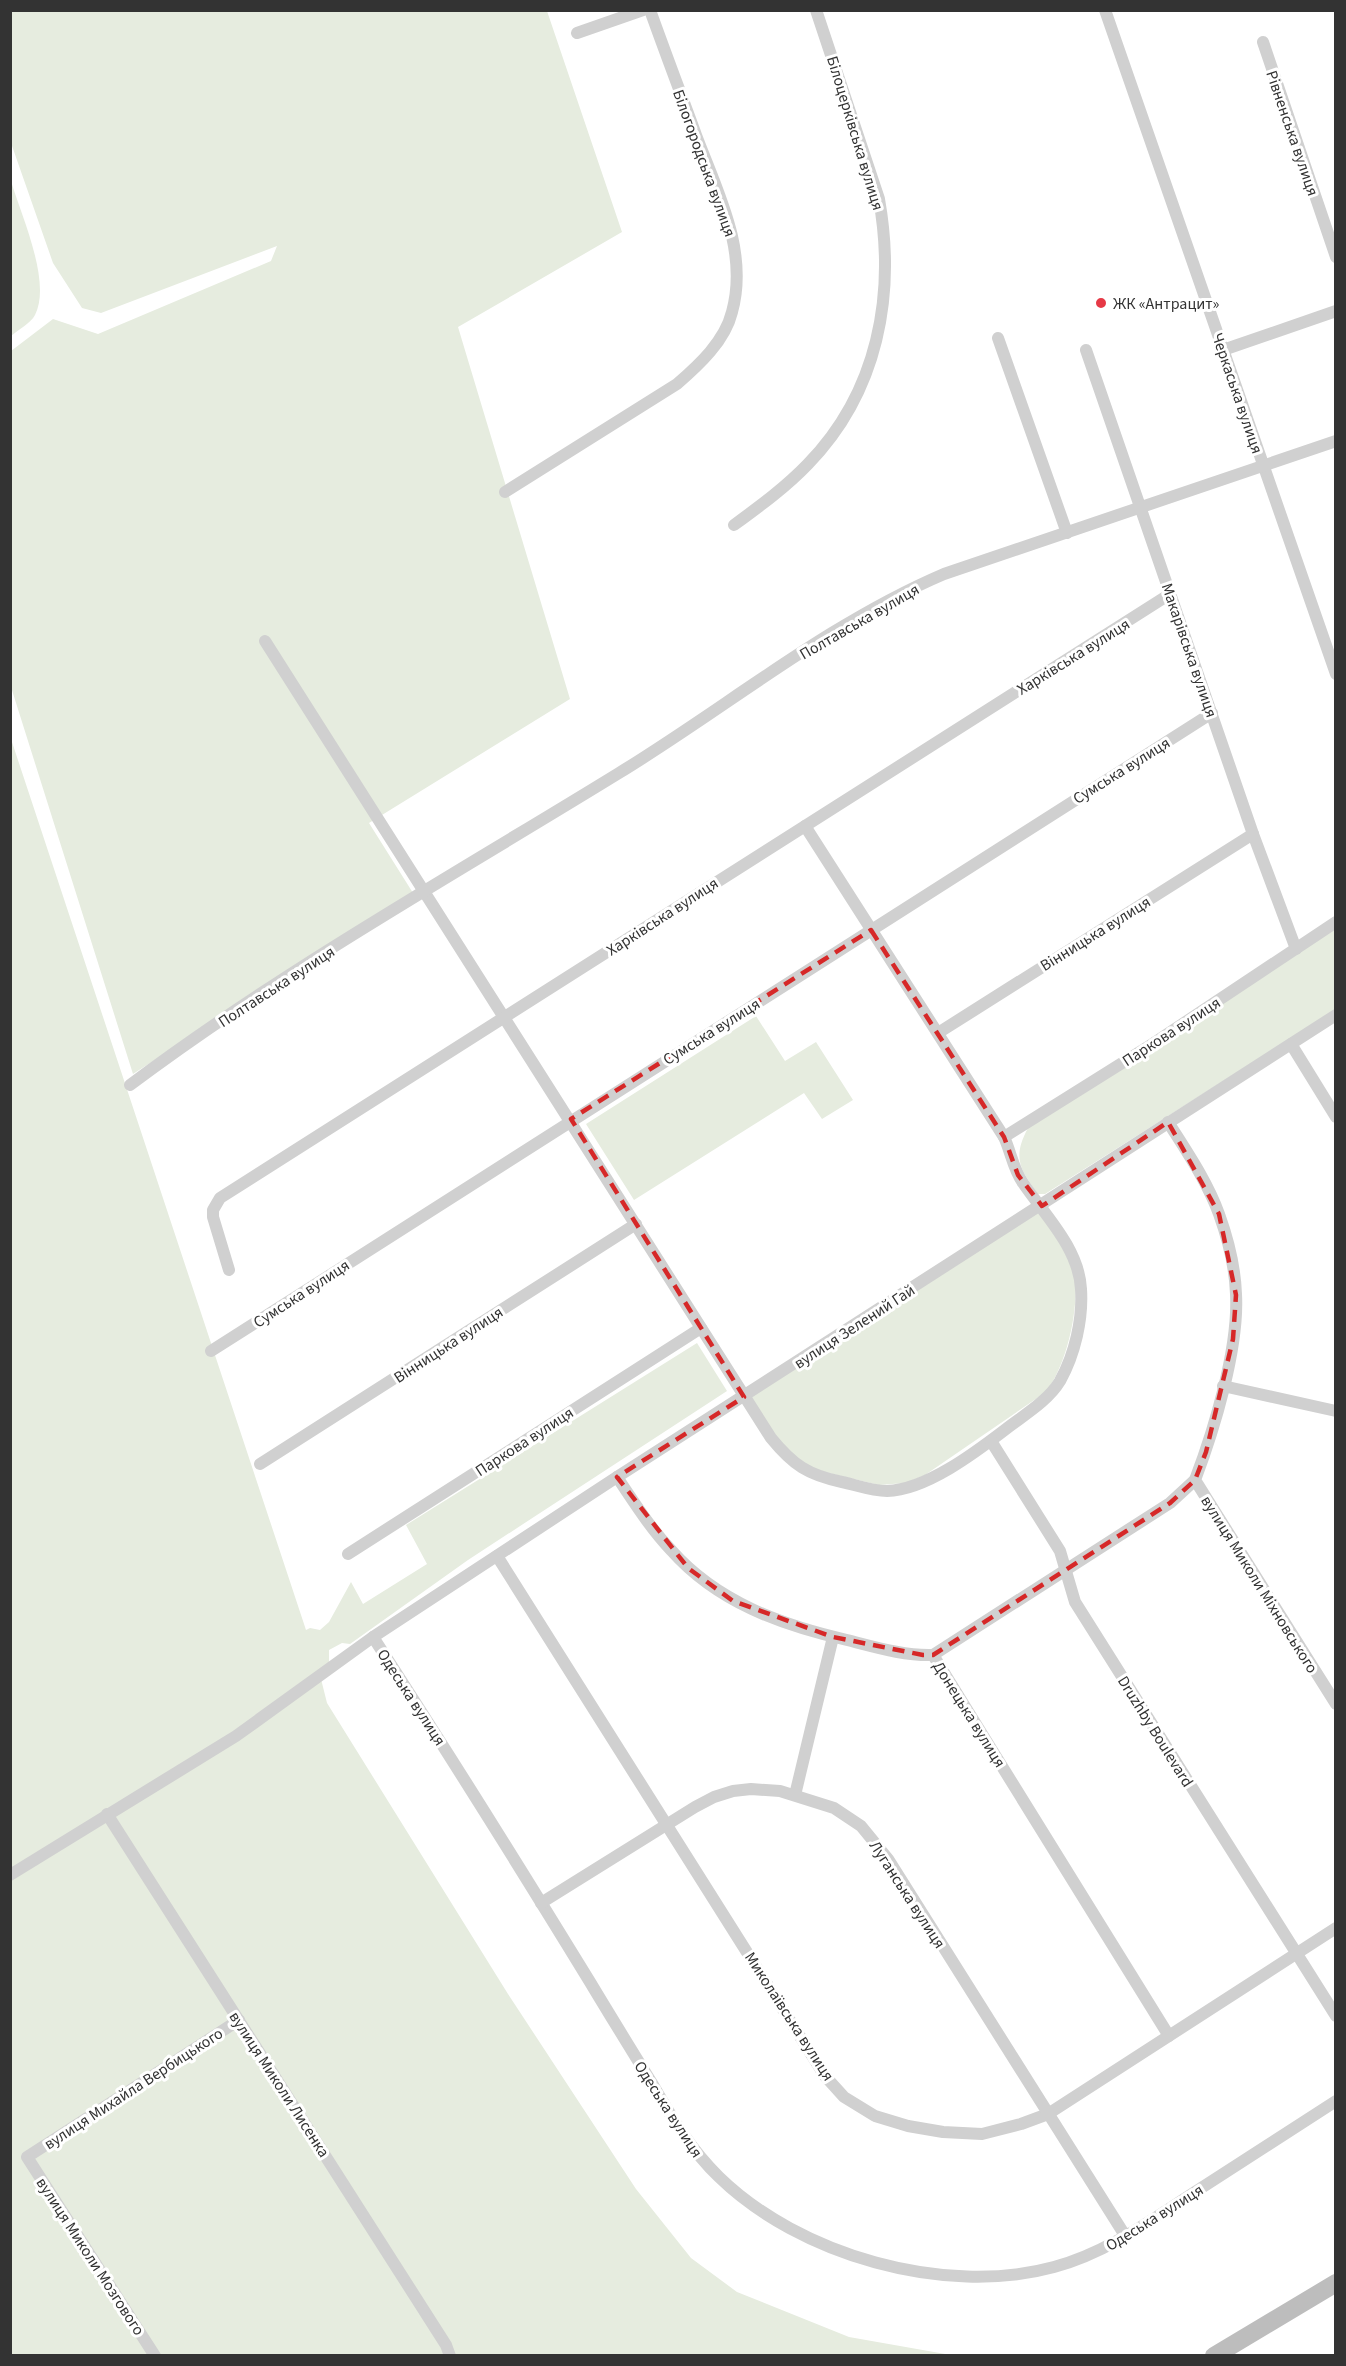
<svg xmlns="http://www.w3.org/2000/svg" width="1346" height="2366" viewBox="0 0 1346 2366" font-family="'Source Sans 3',sans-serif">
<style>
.green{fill:#e6ecdf}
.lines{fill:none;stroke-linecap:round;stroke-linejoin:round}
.street{stroke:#d0d0d0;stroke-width:12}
.secondary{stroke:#bdbdbd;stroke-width:18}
.marked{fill:none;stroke:#d62828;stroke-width:4.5;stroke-dasharray:12 8;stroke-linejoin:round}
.poi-dot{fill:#e63946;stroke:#fff;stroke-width:2}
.labels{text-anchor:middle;stroke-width:6;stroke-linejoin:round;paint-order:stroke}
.street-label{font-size:16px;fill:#333;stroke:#fff}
.poi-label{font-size:16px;fill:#333;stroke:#fff;text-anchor:start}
</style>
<rect width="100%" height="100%" fill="#fff"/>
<!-- green -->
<g class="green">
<path d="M10 11H547L622 232 458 327 570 699 369 823 413 893 133 1074 11 687V351L53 319 98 334 271 261 277 246 101 313 82 308 53 263 11 143Z"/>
<path d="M11 181C21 215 52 282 35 315 31 323 18 330 11 336Z"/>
<path d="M10 736 306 1630 310 1628 320 1630 329 1622 351 1582 363 1604 427 1564 406 1525 697 1343 727 1391 468 1560 350 1644 342 1643 329 1650V1664L319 1671 327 1703 508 1994 636 2189 691 2258 737 2292 849 2337 951 2355H11Z"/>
<path d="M1335 929V1010L1045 1194H1038C1020 1169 1012 1158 1028 1128Z"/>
<path d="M756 1016 785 1061 816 1042 853 1100 822 1119 804 1093 634 1200 586 1124Z"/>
<path d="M1042 1206C1050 1220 1062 1235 1069 1250 1085 1288 1070 1360 1046 1392L925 1475 905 1483 879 1485 812 1469 790 1455 744 1397Z"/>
</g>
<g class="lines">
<!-- street -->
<g class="street">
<path d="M1105 10 1336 674"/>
<path d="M577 33 643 10"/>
<path d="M1263 42 1336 257"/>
<path d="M998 338 1067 533"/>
<path d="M1086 350 1253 834 1296 949"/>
<path d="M1223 350 1336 311"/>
<path d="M505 492 677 384C699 365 725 341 732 312 749 251 717 191 696 135 681 94 665 52 650 10"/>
<path d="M734 525C760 506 786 487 808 464 878 392 896 295 879 199L816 10"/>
<path d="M265 641 771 1438C793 1465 808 1475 842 1482 856 1485 872 1491 887 1491 926 1490 976 1452 1006 1429 1024 1415 1048 1401 1060 1381 1075 1354 1083 1319 1081 1289 1079 1248 1044 1214 1023 1183 1013 1169 1011 1152 1004 1137L805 826"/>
<path d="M938 1033 1253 834"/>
<path d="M1291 1044 1336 1117"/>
<path d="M130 1085C285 969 455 874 619 773 727 707 827 624 944 574L1336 441"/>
<path d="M1168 1122C1187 1152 1207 1181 1219 1214 1228 1239 1235 1267 1236 1294 1239 1348 1214 1430 1195 1480L1336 1704"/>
<path d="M1004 1137 1154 1043 1336 922"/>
<path d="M229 1270 213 1217V1210L220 1198 1170 594"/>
<path d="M211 1351 1212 713"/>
<path d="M1223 1386 1336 1411"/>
<path d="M991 1441 1060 1551 1075 1602 1336 2016"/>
<path d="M260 1464 636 1224"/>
<path d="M617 1477C634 1502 650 1528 671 1550 717 1602 781 1625 847 1640 875 1647 904 1656 933 1655L1169 2036"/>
<path d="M348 1554 701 1328"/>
<path d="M497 1556 825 2076 844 2097 875 2116 908 2126 943 2132 982 2134 1021 2124 1048 2114 1336 1928"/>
<path d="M373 1637C447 1751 519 1866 590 1982 611 2017 632 2051 653 2085 672 2118 691 2150 719 2177 799 2255 945 2297 1054 2267 1106 2253 1150 2221 1195 2192 1242 2162 1289 2131 1336 2101"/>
<path d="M933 1655 1170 1503 1195 1480"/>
<path d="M795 1795 833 1637"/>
<path d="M107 1814 446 2345 450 2356"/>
<path d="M10 1875 236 1736 373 1637 617 1477 1336 1015"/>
<path d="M541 1903 695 1807 714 1797 733 1791 751 1789 780 1791 834 1808 861 1826 888 1859 1126 2237"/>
<path d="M155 2356 27 2157 239 2020"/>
</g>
<!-- secondary -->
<path class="secondary" d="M1214 2356 1336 2283"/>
</g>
<!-- marked area -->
<path class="marked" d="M871 930 1004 1137 1018 1175 1042 1206 1168 1122 1219 1214 1236 1295 1233 1339 1206 1452 1195 1480 1170 1503 933 1655H923L833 1637 733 1601 688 1568 617 1477 744 1397 571 1119Z"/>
<!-- markers -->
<circle class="poi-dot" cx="1101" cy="303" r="6"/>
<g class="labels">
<!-- street labels -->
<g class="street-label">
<text transform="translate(856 133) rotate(73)" y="6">Білоцерківська вулиця</text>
<text transform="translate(1293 133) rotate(71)" y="6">Рівненська вулиця</text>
<text transform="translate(705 163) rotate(70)" y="6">Білогородська вулиця</text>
<text transform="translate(1238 393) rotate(71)" y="6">Черкаська вулиця</text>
<text transform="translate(859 621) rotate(-30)" y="6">Полтавська вулиця</text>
<text transform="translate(1190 650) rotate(71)" y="6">Макарівська вулиця</text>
<text transform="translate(1073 656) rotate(-32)" y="6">Харківська вулиця</text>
<text transform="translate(1121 770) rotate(-32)" y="6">Сумська вулиця</text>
<text transform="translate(662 916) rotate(-33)" y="6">Харківська вулиця</text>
<text transform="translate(1095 933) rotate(-32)" y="6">Вінницька вулиця</text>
<text transform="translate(276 986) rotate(-33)" y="6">Полтавська вулиця</text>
<text transform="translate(711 1031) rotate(-32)" y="6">Сумська вулиця</text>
<text transform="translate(1171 1031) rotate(-33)" y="6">Паркова вулиця</text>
<text transform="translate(301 1293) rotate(-33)" y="6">Сумська вулиця</text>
<text transform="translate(854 1326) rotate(-33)" y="6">вулиця Зелений Гай</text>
<text transform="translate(448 1344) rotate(-33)" y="6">Вінницька вулиця</text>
<text transform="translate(524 1441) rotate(-33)" y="6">Паркова вулиця</text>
<text transform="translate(1260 1584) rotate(58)" y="6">вулиця Миколи Міхновського</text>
<text transform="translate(412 1697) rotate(57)" y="6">Одеська вулиця</text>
<text transform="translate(970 1714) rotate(58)" y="6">Донецька вулиця</text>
<text transform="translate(1156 1731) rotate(58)" y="6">Druzhby Boulevard</text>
<text transform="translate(908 1894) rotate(57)" y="6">Луганська вулиця</text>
<text transform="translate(790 2016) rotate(57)" y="6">Миколаївська вулиця</text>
<text transform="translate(280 2084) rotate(57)" y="6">вулиця Миколи Лисенка</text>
<text transform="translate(133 2088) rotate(-33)" y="6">вулиця Михайла Вербицького</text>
<text transform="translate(669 2109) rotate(57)" y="6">Одеська вулиця</text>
<text transform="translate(1154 2217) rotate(-32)" y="6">Одеська вулиця</text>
<text transform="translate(91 2256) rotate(57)" y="6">вулиця Миколи Мозгового</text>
</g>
<!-- poi labels -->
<g class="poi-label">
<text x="1113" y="309">ЖК «Антрацит»</text>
</g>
</g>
<!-- border -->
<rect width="1346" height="2366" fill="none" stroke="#333333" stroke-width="24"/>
</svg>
